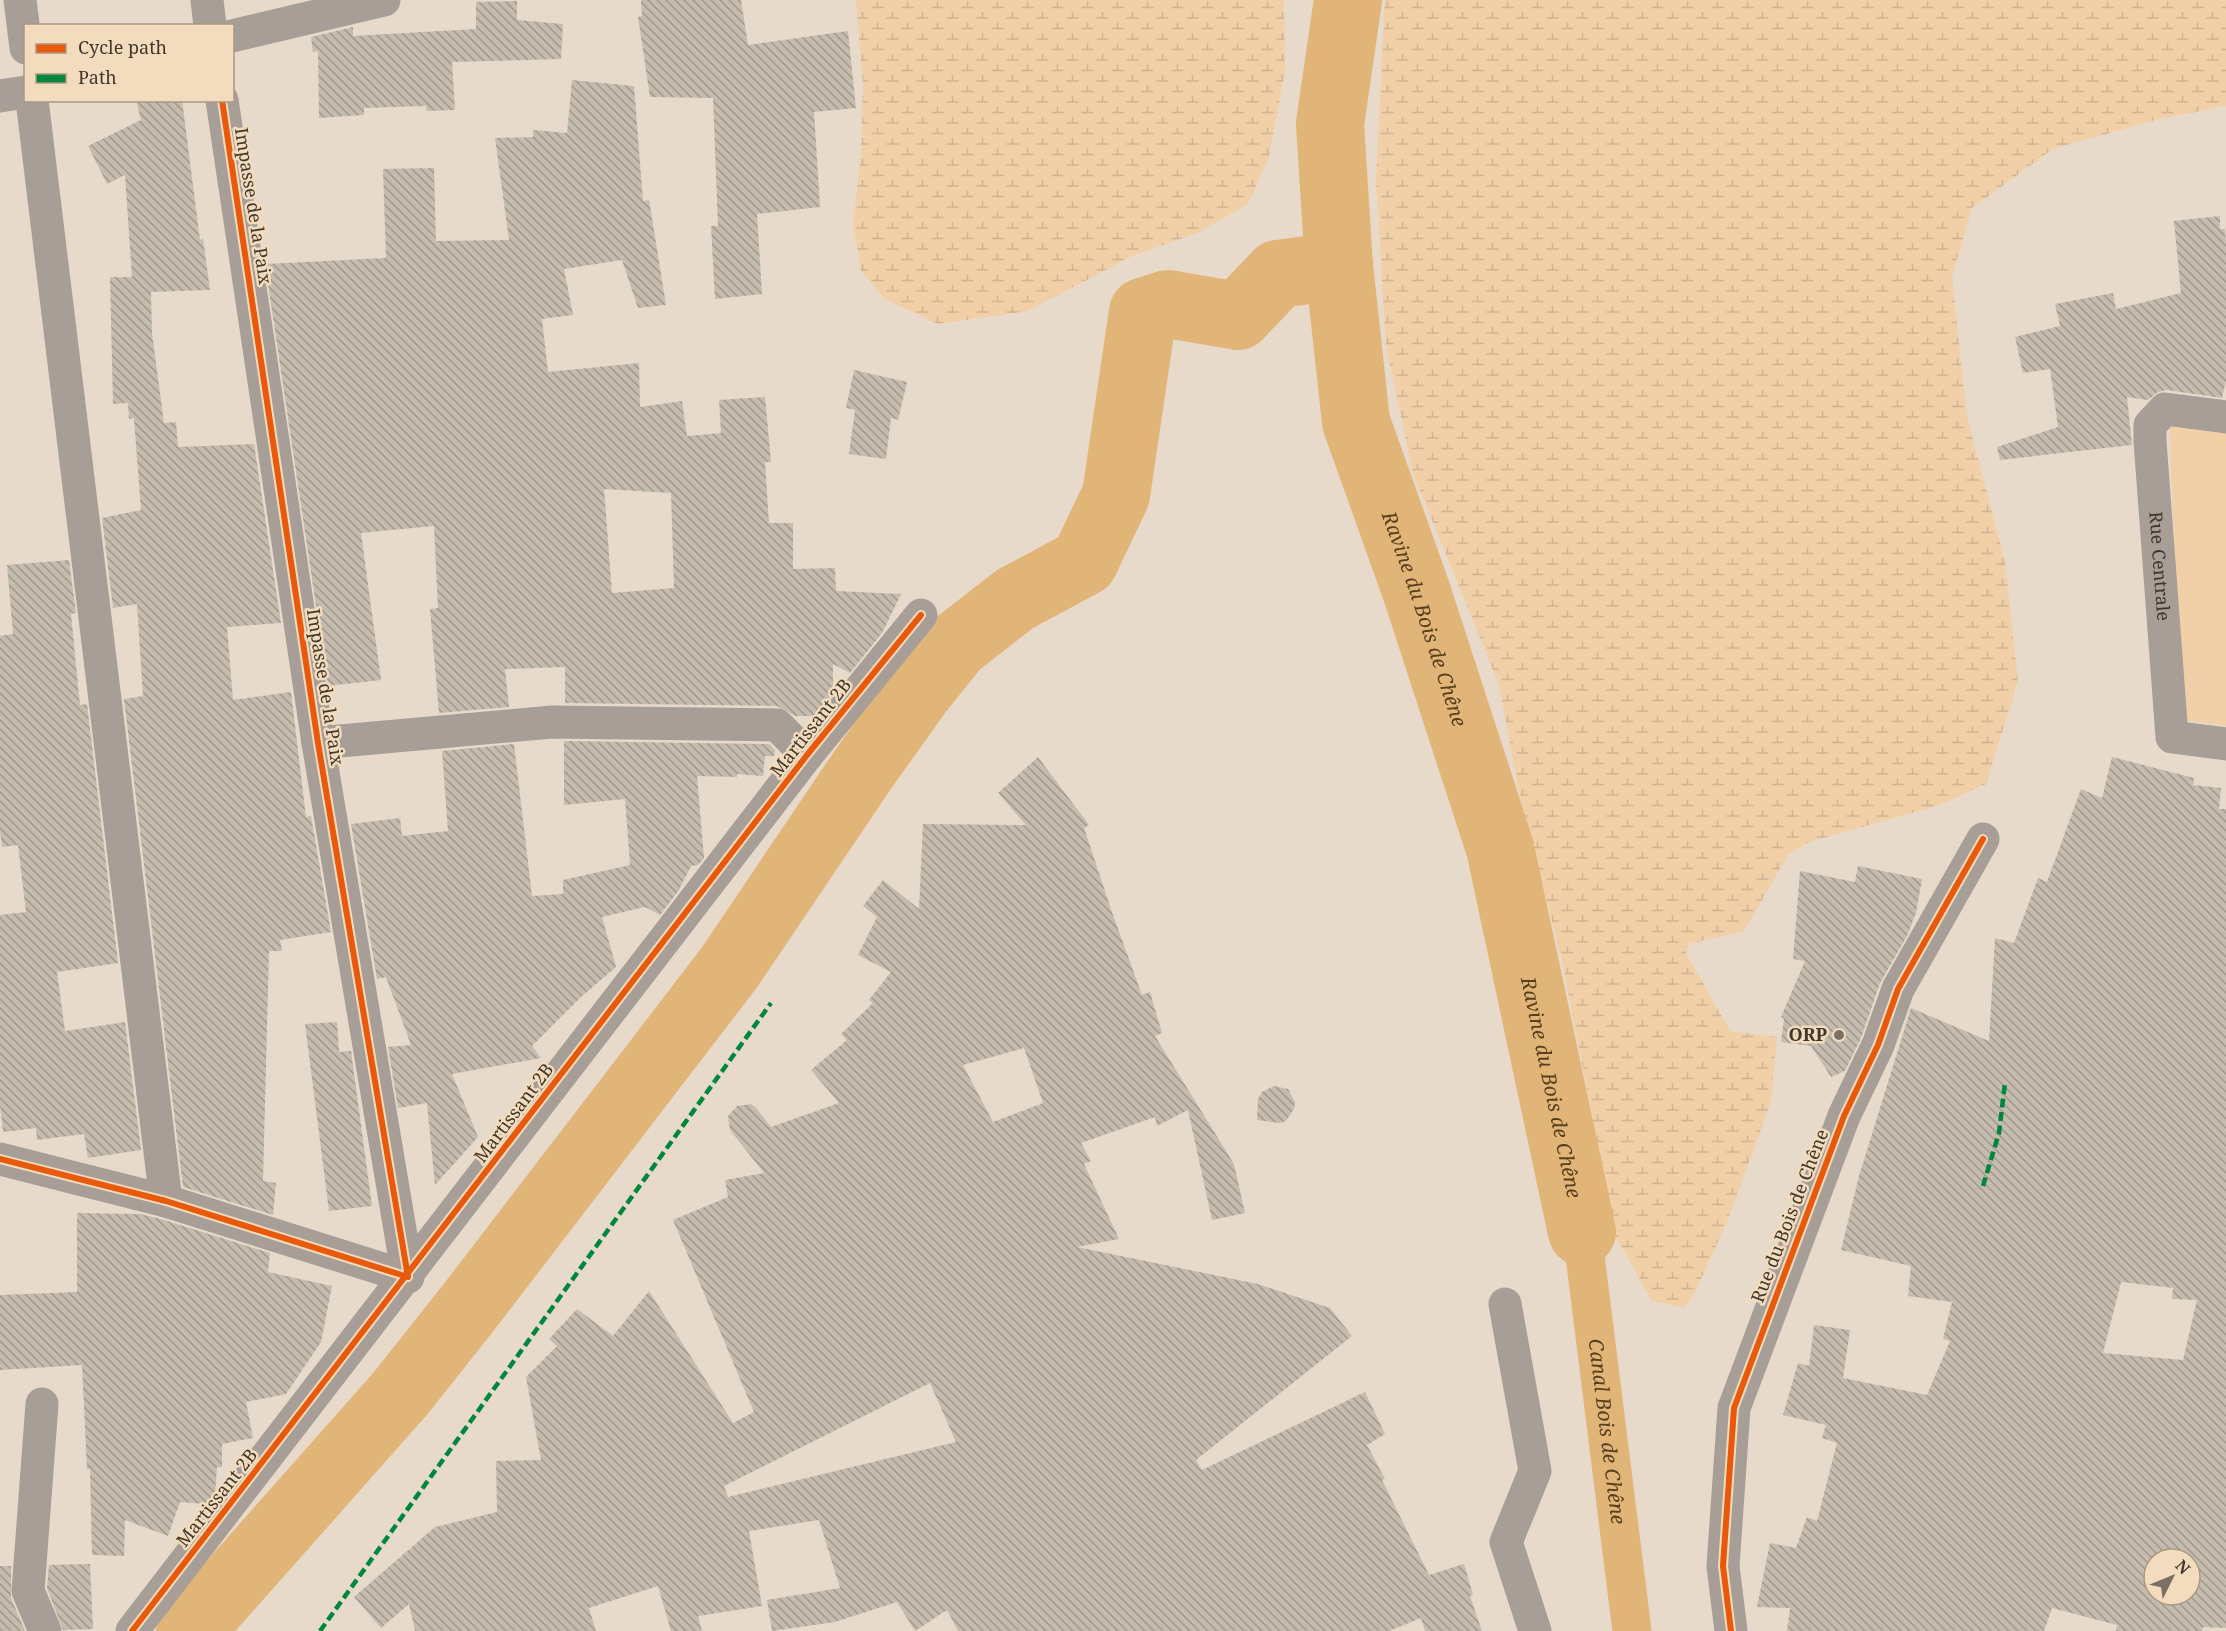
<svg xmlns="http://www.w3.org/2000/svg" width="2226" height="1631" viewBox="0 0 2226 1631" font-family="'Noto Serif',serif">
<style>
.wetland{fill:url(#wetland-marsh)}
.pitch{fill:#f1d0a7}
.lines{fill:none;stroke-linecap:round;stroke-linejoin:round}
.canal{stroke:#e1b478;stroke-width:39}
.river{stroke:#e1b478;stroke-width:68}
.building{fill:url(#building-back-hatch);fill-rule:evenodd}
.street{stroke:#a69e97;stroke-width:33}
.quiet{stroke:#00873e;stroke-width:4.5;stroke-dasharray:9 4.5;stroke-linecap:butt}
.cycleway-casing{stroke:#f3dbbe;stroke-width:10}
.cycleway{stroke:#e8590c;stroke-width:6}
.poi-dot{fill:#7a7063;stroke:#f3dbbe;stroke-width:2}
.labels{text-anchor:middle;stroke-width:5;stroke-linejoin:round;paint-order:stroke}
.street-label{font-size:18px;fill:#40372b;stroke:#f3dbbe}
.poi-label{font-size:18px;font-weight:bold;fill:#40372b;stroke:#f3dbbe;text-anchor:end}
.water-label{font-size:20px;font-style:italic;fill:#583f1e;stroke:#f3dbbe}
</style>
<defs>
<pattern id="wetland-marsh" width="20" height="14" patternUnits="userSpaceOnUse" patternTransform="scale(1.5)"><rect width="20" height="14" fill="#f1d0a7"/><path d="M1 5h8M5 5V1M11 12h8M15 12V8" fill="none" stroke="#d0b390"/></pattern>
<pattern id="building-back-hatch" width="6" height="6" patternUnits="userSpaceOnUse" patternTransform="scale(1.5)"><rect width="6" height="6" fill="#c5bbae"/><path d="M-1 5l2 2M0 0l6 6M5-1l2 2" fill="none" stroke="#a1998e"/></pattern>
</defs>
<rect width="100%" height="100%" fill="#e7daca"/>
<!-- wetland -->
<g class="wetland">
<path d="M856 0H1284L1285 71 1269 157 1248 204 1198 233 1134 255 1028 311 938 324 885 299 861 271 853 225 861 154 863 85Z"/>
<path d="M1385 0H2226V106L2159 119 2053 149 1972 208 1952 277 1967 417 2005 561 2018 681 1986 784 1940 805 1809 842 1788 855 1744 931 1688 944 1686 953 1730 1031 1777 1037 1771 1102 1727 1222 1695 1292 1684 1308 1652 1301 1616 1237 1562 961 1518 787 1499 685 1413 473 1386 346 1376 178Z"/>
</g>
<!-- pitch -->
<path class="pitch" d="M2169 423 2226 431V726L2182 720Z"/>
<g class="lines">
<!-- canal -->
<path class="canal" id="s1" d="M1582 1232 1632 1631"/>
<!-- river -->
<g class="river">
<path id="s2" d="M1348 0 1330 124 1339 266 1356 422 1416 590 1500 848 1582 1232"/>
<path d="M190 1631 400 1394 469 1307 729 968 864 768 919 691 956 645 1015 599 1084 562 1116 495 1143 312 1168 304 1238 316 1278 274 1339 266"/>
</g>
</g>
<!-- building -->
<g class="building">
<path d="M641 0H741L748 45 848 31 856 108 814 112 820 207 757 214 762 294 715 299 711 226H718L713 98 650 97 638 17 642 16Z"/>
<path d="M517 1V20L563 24 561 59 452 62 455 110 427 111 426 106 364 108V115L319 118 318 51 313 52 311 37 353 27V36L476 29V2Z"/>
<path d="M572 80 634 86 643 201 649 200 666 305 638 308 622 260 564 269 573 315 542 319 548 372 639 363 640 407 682 401 687 436 721 433 719 400 765 397 771 462H765L769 523H793V569L835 568 836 591 901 594 882 633 850 673 833 664V693L814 716H795L777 706 565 703V667L505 669 509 707 439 713 430 609 438 608 434 526 361 533 381 680 328 686 265 264 386 258 383 169 434 168 436 241 509 240 495 138 533 137V130L567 133ZM604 489 671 493 674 588 612 593Z"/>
<path d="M136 100H182L200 240 203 239 210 290 151 292 152 333 164 423 176 422 178 447 254 444 281 623 227 627 233 700 291 692 306 817 311 816 331 932 280 940 282 951H269L263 1181 276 1183 273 1215 183 1187 124 699 143 696 137 604 113 608 102 518 141 510 134 418 129 419 128 403 113 404 110 277H132L125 175 107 184 88 146 141 120Z"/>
<path d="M2220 216V229H2225L2226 244V381L2222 398 2167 390 2158 392 2148 400 2127 397 2132 445 2000 460 1997 447 2058 427 2050 369 2023 373 2015 337 2060 326 2055 304 2113 293 2116 309 2181 293 2174 221Z"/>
<path d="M854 370 907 382 898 420 891 418 886 459 849 454 855 410 846 408Z"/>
<path d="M69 560 76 613 71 614 80 705 87 704 118 963 57 972 65 1031 125 1022 141 1150 88 1158 84 1134 37 1140 36 1128 3 1132 0 1105V915L26 912 18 845 2 847 0 831V636L13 634 7 565Z"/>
<path d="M564 741 769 744 775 750 774 756H765L763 776 737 774V777L697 776 704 858 698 865 691 866 679 890 660 915 645 907 602 917 616 967 581 997 532 1046 541 1058 452 1074 478 1137 435 1185 427 1103 398 1108 388 1047 411 1045 386 977 377 979 351 824 400 818 402 836 448 831 442 751 514 744 532 896 563 894V880L630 865 625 799 564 805Z"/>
<path d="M1038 757 1089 825 1084 828 1113 915 1142 995 1150 992 1162 1033 1155 1036 1234 1164 1245 1213 1212 1220 1188 1110 1157 1126 1155 1117 1081 1143 1091 1161 1084 1164 1119 1239 1077 1247 1258 1284 1330 1308 1352 1336 1196 1460 1202 1470 1365 1392 1385 1434 1367 1445 1385 1479 1382 1480 1429 1575 1464 1564 1473 1595 1470 1596 1482 1631H1425L1421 1618 1389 1631H958L947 1610 915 1631 897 1602 835 1622 772 1631 767 1600 840 1588 819 1520 749 1531 762 1606 698 1616 702 1631H671L658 1586 589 1608 596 1631H415L409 1604 381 1628 354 1597 435 1527 497 1512 496 1461 541 1460 526 1377 557 1346 549 1339 577 1309 613 1336 649 1291 733 1423 754 1412 673 1220 728 1197 725 1180 764 1173 730 1130 728 1116 737 1106 751 1104 756 1108 771 1127 839 1103 811 1070 847 1040 841 1034 873 1003 869 1000 891 972 858 955 877 917 863 906 883 880 919 909 923 824 1026 825 998 793ZM1024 1048 1043 1103 993 1122 963 1065ZM930 1383 956 1442 728 1497 724 1486Z"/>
<path d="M2112 757 2194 778 2193 785 2221 788 2219 809H2226V1628L2203 1627 2202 1631H2116L2117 1625 2052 1608 2044 1631H1787L1790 1608 1757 1607 1770 1543 1796 1548 1807 1517 1817 1521 1837 1443 1822 1438 1826 1425 1783 1415 1798 1363 1809 1366 1814 1325 1850 1330 1843 1378 1927 1395 1950 1341 1943 1339 1952 1302 1908 1296 1911 1266 1841 1250 1859 1176 1911 1008 1989 1041 1995 938 2014 943 2038 878 2047 882 2081 789 2102 798ZM2121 1282 2173 1288 2172 1299 2197 1300 2183 1360 2103 1353ZM2154 1559H2190V1595H2154Z"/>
<path d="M1858 866 1922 879 1916 913 1907 936 1880 983 1861 1038 1845 1071 1831 1077 1811 1046 1781 1042 1784 1019 1781 1017 1805 961 1793 959 1800 871 1855 882Z"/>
<path d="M337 1022 339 1052 351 1051 372 1206 329 1211 305 1024Z"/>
<path d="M1274 1086 1288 1089 1295 1102 1294 1109 1286 1121 1279 1123 1257 1120 1258 1099 1262 1092Z"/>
<path d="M77 1213 140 1214 161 1219 270 1253 268 1272 332 1286 321 1342 286 1394 246 1402 253 1438 222 1444V1467H217L215 1493 206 1504 180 1502 168 1536 125 1520 124 1556 92 1555 90 1469H87L82 1365 0 1370V1295L77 1292Z"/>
<path d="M90 1564 93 1629 63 1630 47 1588 49 1565Z"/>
<path d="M0 1566H11V1598L25 1631H0Z"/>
</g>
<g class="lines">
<!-- street -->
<g class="street">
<path d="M20 0 26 48"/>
<path d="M207 0 210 26"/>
<path d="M232 36 384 0"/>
<path d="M0 96 26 92"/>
<path d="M32 100 166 1201"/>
<path id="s3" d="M2226 417 2165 409 2150 425V441L2172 737 2226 744"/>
<path d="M318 743 552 722 777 725 807 755"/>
<path d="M0 1159 166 1201 408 1277 318 743 222 100"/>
<path d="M1505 1304 1535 1471 1506 1542 1535 1631"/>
<path d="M42 1404 28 1591 45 1631"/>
<path d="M132 1631 807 755 921 615"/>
<path d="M1731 1631 1723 1566 1734 1408 1844 1116 1878 1045 1898 989 1983 839"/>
</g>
<!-- quiet -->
<g class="quiet">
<path d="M1983 1186 1999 1133 2005 1083"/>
<path d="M320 1631 771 1003"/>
</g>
<defs>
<g id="cycleway">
<path d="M0 1159 166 1201 408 1277 318 743 222 100"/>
<path d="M132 1631 807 755 921 615"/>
<path d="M1731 1631 1723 1566 1734 1408 1844 1116 1878 1045 1898 989 1983 839"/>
</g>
</defs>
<!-- cycleway casing -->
<use href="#cycleway" class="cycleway-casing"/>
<!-- cycleway -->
<use href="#cycleway" class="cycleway"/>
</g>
<!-- markers -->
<circle class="poi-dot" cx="1839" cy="1035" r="6"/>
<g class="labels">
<!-- street labels -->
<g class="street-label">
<text transform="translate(253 206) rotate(81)" y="6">Impasse de la Paix</text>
<text dy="6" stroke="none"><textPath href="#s3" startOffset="225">Rue Centrale</textPath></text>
<text transform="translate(325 687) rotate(81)" y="6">Impasse de la Paix</text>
<text transform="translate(811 728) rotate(-52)" y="6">Martissant 2B</text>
<text transform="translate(514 1113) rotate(-53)" y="6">Martissant 2B</text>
<text transform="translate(1790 1216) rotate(-69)" y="6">Rue du Bois de Chêne</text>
<text transform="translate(217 1498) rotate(-52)" y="6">Martissant 2B</text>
</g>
<!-- poi labels -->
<g class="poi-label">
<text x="1827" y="1041">ORP</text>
</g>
<!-- water labels -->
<g class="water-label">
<text dy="7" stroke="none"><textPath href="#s2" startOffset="633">Ravine du Bois de Chêne</textPath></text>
<text dy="7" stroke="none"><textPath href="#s2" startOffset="1119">Ravine du Bois de Chêne</textPath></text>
<text dy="7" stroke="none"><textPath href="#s1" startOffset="201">Canal Bois de Chêne</textPath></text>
</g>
</g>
<!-- legend -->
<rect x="24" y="24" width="210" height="78" fill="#f3dbbe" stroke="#ab9983" stroke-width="1.5"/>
<rect x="36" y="44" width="30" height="9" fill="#e8590c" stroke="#ab9983" stroke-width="1.5"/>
<text x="78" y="54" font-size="18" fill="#40372b">Cycle path</text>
<rect x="36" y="74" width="30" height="9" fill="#00873e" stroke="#ab9983" stroke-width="1.5"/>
<text x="78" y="84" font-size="18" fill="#40372b">Path</text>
<!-- north arrow -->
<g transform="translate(2172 1577) rotate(47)"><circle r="28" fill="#f3dbbe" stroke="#ab9983" stroke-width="1.5"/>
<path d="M0-4.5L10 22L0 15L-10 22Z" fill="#7a7063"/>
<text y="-9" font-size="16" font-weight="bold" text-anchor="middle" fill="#40372b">N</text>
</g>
</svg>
